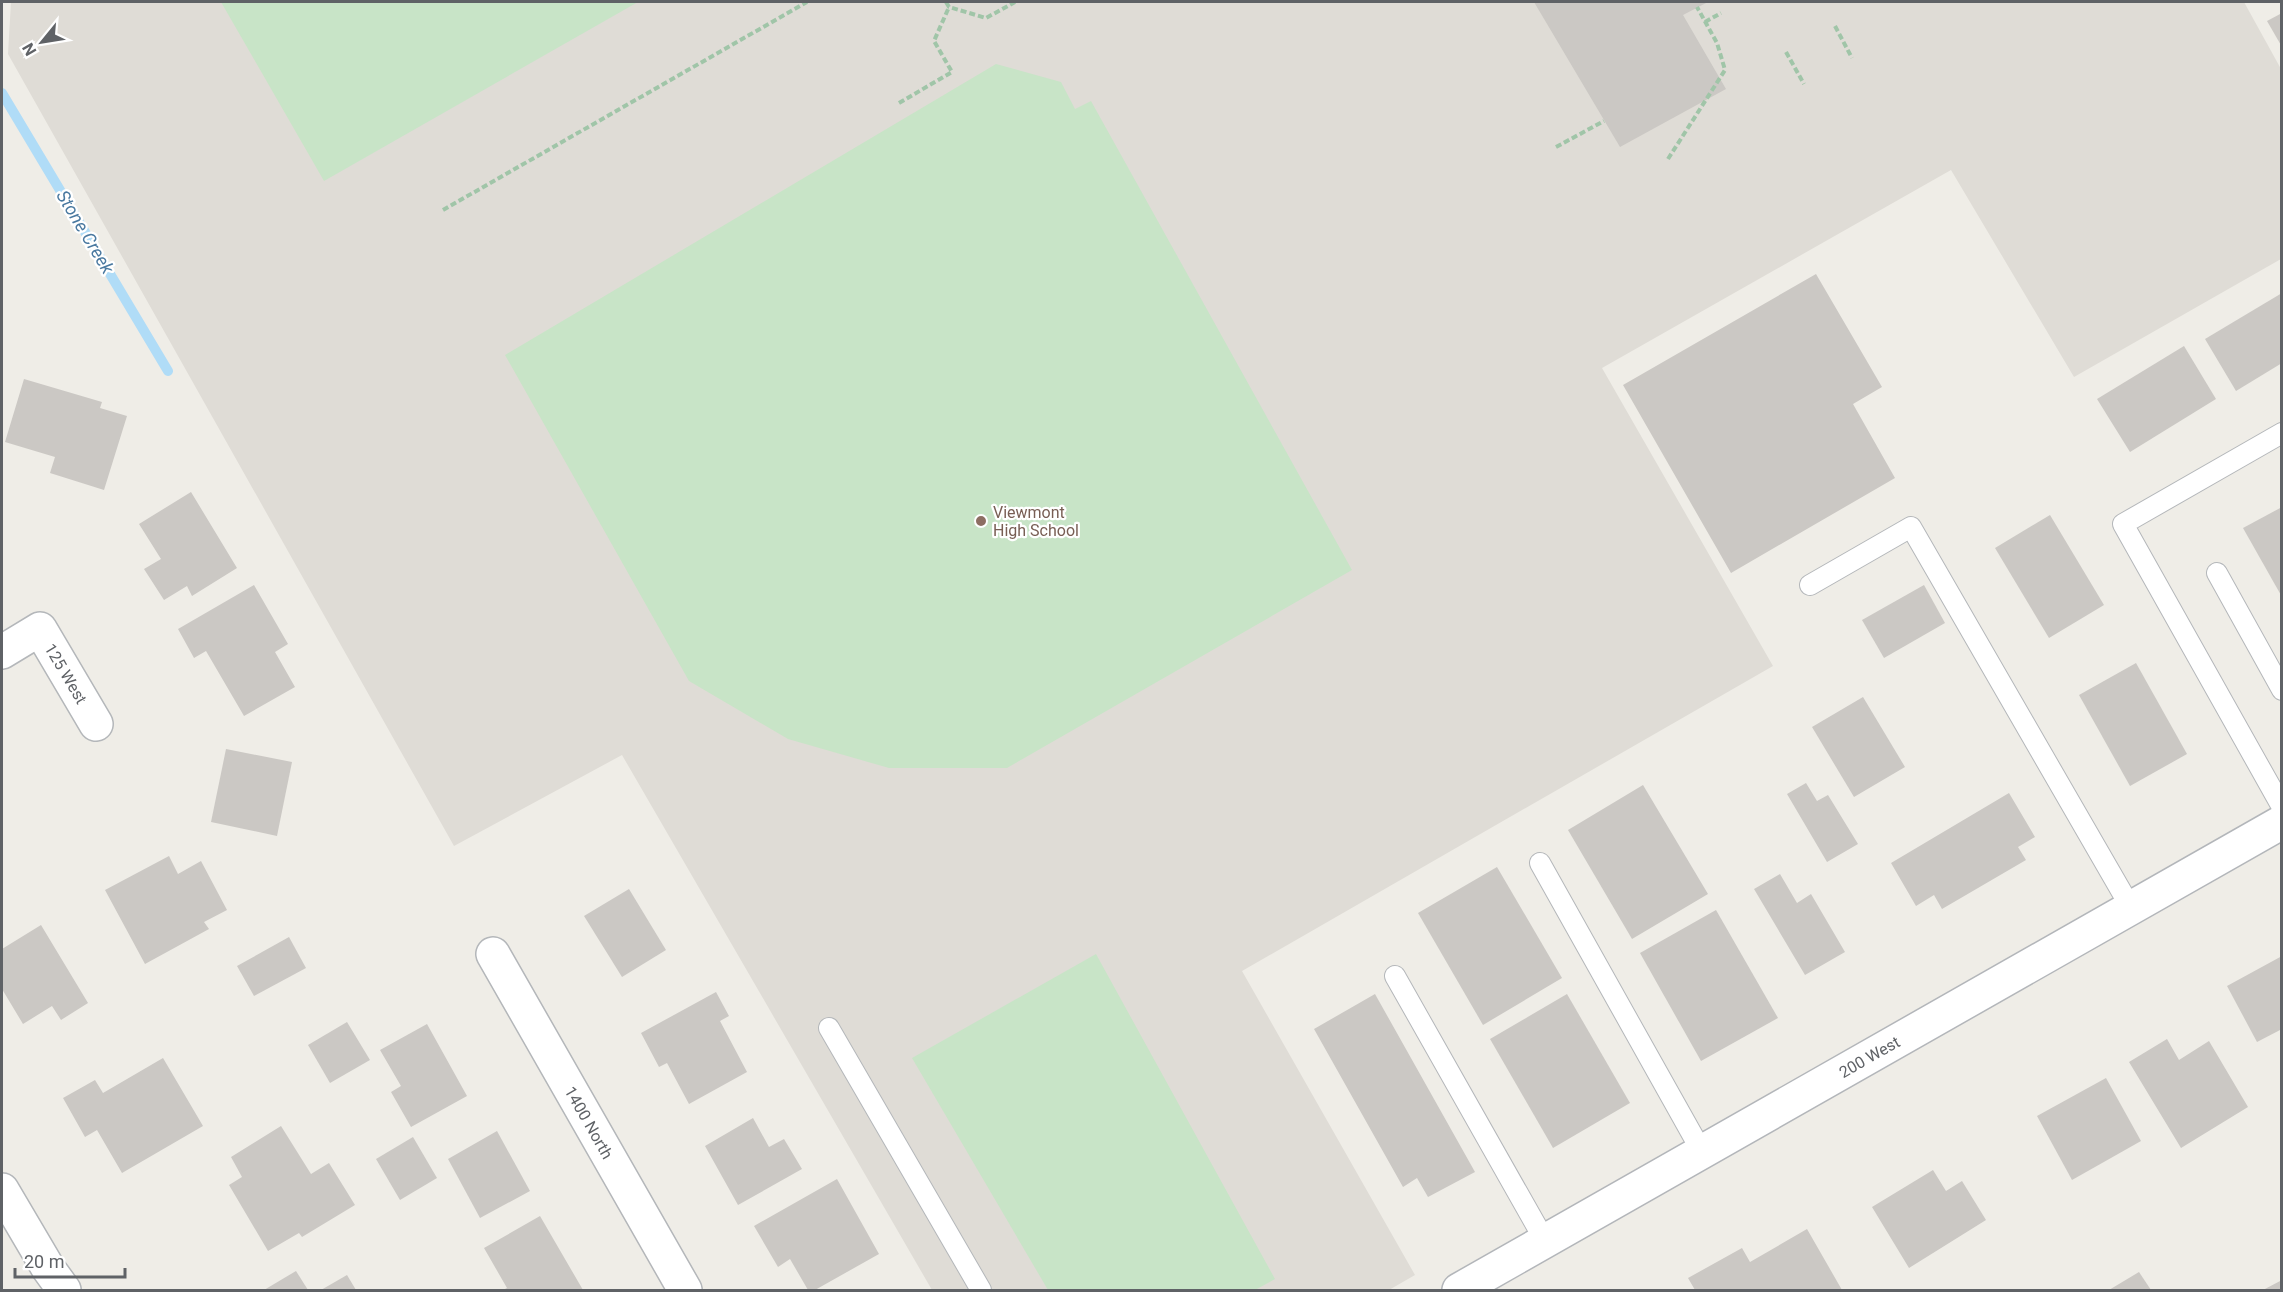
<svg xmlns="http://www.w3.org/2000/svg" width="2283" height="1292" viewBox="0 0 2283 1292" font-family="Roboto,sans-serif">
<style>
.education{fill:#dfdcd6}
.green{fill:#c8e4c7}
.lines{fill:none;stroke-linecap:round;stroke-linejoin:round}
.stream{stroke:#b0dcf7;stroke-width:10}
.building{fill:#cbc8c4}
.lane-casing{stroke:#b4b7ba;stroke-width:22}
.street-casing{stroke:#b4b7ba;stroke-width:36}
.secondary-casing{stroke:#b3b6ba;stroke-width:36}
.path{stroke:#a0c5a8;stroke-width:4;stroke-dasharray:6 3;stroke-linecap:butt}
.lane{stroke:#fff;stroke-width:20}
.street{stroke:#fff;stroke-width:33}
.secondary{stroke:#fff;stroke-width:33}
.education-dot{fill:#8d6e63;stroke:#fff;stroke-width:2}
.labels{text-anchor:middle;stroke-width:4.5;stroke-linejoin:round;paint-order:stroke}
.education-label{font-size:16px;fill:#785e54;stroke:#fff;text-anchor:start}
.street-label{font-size:16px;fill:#5f6266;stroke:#fff}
.water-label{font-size:18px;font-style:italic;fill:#4a79a0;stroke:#fff}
</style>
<rect width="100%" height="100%" fill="#efede7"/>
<!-- education -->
<path class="education" d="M11 2H2244L2281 69V259L2074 377 1951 170 1602 368 1773 666 1242 971 1415 1275 1389 1290H932L622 755 454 846 8 54Z"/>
<!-- green -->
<g class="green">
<path d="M221 2H638L324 181Z"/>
<path d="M996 64 1061 82 1075 109 1091 101 1352 570 1007 768H889L788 739 689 681 505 355Z"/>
<path d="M1096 954 1275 1279 1255 1290H1048L912 1058Z"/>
</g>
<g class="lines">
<!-- stream -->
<path class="stream" d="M2 93 168 371"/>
</g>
<!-- building -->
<g class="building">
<path d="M1534 2H1708L1683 15 1726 89 1620 147Z"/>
<path d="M2282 13V47L2267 21Z"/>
<path d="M1816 274 1882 387 1853 404 1895 478 1731 573 1623 385Z"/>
<path d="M2282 293V363L2236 391 2205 339Z"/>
<path d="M2184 346 2216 399 2130 452 2097 399Z"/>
<path d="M24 379 102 402 100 408 127 416 104 490 50 473 55 457 5 442Z"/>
<path d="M191 492 237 568 192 596 187 586 164 600 144 569 161 559 139 524Z"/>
<path d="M2282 507V597L2243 528Z"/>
<path d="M2050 515 2104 605 2049 638 1995 548Z"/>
<path d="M254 585 288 644 275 652 295 687 244 716 206 651 194 658 178 629Z"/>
<path d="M1924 585 1945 623 1884 658 1862 620Z"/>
<path d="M2136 663 2187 754 2130 786 2079 695Z"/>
<path d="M1863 697 1905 767 1854 797 1812 727Z"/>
<path d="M226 749 292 762 277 836 211 822Z"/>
<path d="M1806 783 1817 801 1828 795 1858 844 1827 862 1787 794Z"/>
<path d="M1643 785 1708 894 1632 939 1568 830Z"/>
<path d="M2009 793 2035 837 2018 847 2026 860 1942 909 1934 895 1916 906 1891 863Z"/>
<path d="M169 856 178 874 201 861 227 910 204 922 209 929 145 964 105 890Z"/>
<path d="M1497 867 1562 978 1483 1025 1418 913Z"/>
<path d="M1780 874 1797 903 1811 894 1845 952 1805 975 1754 889Z"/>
<path d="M629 889 666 950 622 977 584 916Z"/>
<path d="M1716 910 1778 1018 1701 1061 1640 953Z"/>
<path d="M41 925 88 1003 61 1020 52 1006 23 1024 2 989V949Z"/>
<path d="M289 937 306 968 254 996 237 966Z"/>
<path d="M2282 956V1029L2257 1042 2227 986Z"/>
<path d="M716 992 729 1016 720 1021 747 1072 689 1104 667 1063 659 1067 641 1033Z"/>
<path d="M1375 994 1475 1172 1428 1197 1417 1178 1403 1187 1314 1029Z"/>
<path d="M1567 994 1630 1103 1553 1148 1490 1039Z"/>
<path d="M347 1022 370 1060 330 1083 308 1045Z"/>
<path d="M427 1024 467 1096 411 1127 391 1092 401 1086 380 1050Z"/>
<path d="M2167 1039 2179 1060 2209 1041 2248 1107 2181 1148 2129 1062Z"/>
<path d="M163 1058 203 1126 122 1173 97 1130 85 1137 63 1098 95 1080 103 1093Z"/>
<path d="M2106 1078 2141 1141 2072 1180 2037 1116Z"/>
<path d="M753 1118 769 1147 784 1139 802 1169 738 1205 705 1146Z"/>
<path d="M281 1126 311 1174 329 1163 355 1205 302 1237 299 1233 268 1251 229 1185 242 1177 231 1157Z"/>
<path d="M497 1131 530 1191 480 1218 448 1159Z"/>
<path d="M413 1137 437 1178 400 1200 376 1159Z"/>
<path d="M1933 1170 1946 1191 1962 1181 1986 1220 1909 1268 1872 1207Z"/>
<path d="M837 1179 879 1254 815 1290H808L790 1259 778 1267 754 1226Z"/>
<path d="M540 1216 583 1290H503L507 1288 484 1248Z"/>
<path d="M1807 1229 1842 1290H1695L1688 1278 1742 1248 1750 1262Z"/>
<path d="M296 1271 308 1290H264Z"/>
<path d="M2139 1272 2151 1290H2109Z"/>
<path d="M347 1275 356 1290H321Z"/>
<path d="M2282 1280V1290H2263Z"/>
</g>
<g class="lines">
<defs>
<g id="lane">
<path d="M2282 433 2123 524 2282 807"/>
<path d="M2217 573 2282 690"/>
<path d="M1810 585 1911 527 2131 908"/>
<path d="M1540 863 1702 1152"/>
<path d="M1395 976 1545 1241"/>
<path d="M829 1028 981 1290"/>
</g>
<g id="street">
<path id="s1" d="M2 652 40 629 96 724"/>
<path id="s2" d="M493 954 685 1290"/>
<path d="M2 1190 48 1268 64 1290"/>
</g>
<g id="secondary">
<path id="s3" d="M1459 1290 2282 822"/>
</g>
</defs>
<!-- lane casing -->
<use href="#lane" class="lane-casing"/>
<!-- street casing -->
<use href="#street" class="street-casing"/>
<!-- secondary casing -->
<use href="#secondary" class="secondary-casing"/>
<!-- path -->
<g class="path">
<path d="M946 2 949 7 986 18 1015 2"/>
<path d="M1705 22 1721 13"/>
<path d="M1835 26 1852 58"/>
<path d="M1786 52 1804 84"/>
<path d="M899 103 952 72 934 41 949 7"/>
<path d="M1556 147 1604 121"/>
<path d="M1668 159 1725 70 1717 43 1697 7"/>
<path d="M443 210 807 2"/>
</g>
<!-- lane -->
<use href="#lane" class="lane"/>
<!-- street -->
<use href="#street" class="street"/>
<!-- secondary -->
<use href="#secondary" class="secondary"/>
</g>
<!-- markers -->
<circle class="education-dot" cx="981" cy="521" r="6"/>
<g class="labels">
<!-- education labels -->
<g class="education-label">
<text x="993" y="518">Viewmont<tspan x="993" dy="18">High School</tspan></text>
</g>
<!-- street labels -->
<g class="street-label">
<text dy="6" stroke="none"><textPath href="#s1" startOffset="96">125 West</textPath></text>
<text dy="6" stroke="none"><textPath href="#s3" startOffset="472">200 West</textPath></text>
<text dy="6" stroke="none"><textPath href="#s2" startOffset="194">1400 North</textPath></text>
</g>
<!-- water labels -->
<g class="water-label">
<text transform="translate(85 232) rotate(59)" y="6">Stone Creek</text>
</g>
</g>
<!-- border -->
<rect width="2283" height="1292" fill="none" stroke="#5f6266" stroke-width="6"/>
<!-- north arrow -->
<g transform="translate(42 42) rotate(240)" stroke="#ffffff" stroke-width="4.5" paint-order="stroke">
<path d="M0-4.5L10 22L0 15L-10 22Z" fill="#5f6266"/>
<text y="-9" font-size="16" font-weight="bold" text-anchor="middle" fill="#5f6266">N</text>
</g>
<!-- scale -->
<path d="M15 1268v9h110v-9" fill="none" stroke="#5f6266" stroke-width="3"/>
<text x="24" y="1268" font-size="18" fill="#5f6266" stroke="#ffffff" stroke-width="4.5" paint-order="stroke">20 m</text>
</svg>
